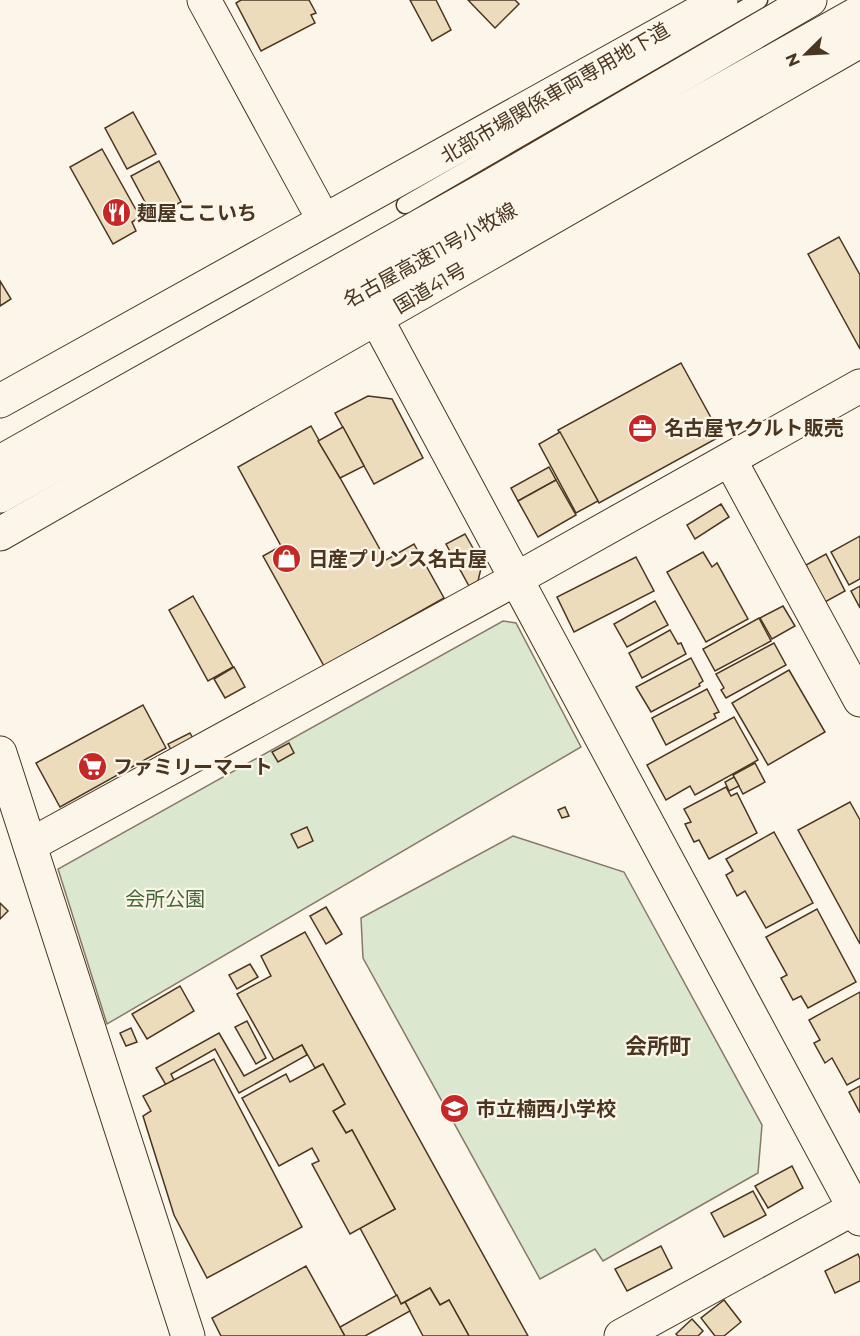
<svg xmlns="http://www.w3.org/2000/svg" width="860" height="1336" viewBox="0 0 860 1336" font-family="Montserrat,'Noto Sans JP',sans-serif">
<style>
.green{fill:#dce7d0;stroke:#887966;stroke-width:1.5}
.building{fill:#ecdcbc;stroke:#4a3520;stroke-width:1.5}
.lines{fill:none;stroke-linecap:round;stroke-linejoin:round}
.lane-casing{stroke:#4a3520;stroke-width:19}
.street-casing{stroke:#4a3520;stroke-width:35}
.highway-casing{stroke:#4a3520;stroke-width:35}
.lane{stroke:#fbf6e9;stroke-width:16}
.street{stroke:#fbf6e9;stroke-width:33}
.highway{stroke:#fbf6e9;stroke-width:33}
.labels{text-anchor:middle;stroke-width:4.5;stroke-linejoin:round;paint-order:stroke}
.street-label{font-size:20px;fill:#4a3520;stroke:#fbf6e9}
.poi-label{font-size:20px;font-weight:bold;fill:#4a3520;stroke:#fbf6e9;text-anchor:start}
.park-label{font-size:20px;fill:#436837;stroke:#fbf6e9}
.quarter-label{font-size:22px;font-weight:bold;fill:#4a3520;stroke:#fbf6e9}
</style>
<rect width="100%" height="100%" fill="#fbf6e9"/>
<!-- green -->
<g class="green">
<path d="M503 621 516 623 581 747 107 1024 58 869Z"/>
<path d="M513 836 624 872 762 1125 758 1173 603 1261 595 1249 540 1279 363 958 361 918Z"/>
</g>
<!-- building -->
<g class="building">
<path d="M241 0H309L316 13 311 15 315 23 261 51 236 3Z"/>
<path d="M410 0H436L451 30 432 41Z"/>
<path d="M468 0H515L519 4 495 28Z"/>
<path d="M133 112 156 154 127 169 105 128Z"/>
<path d="M102 149 140 217 132 222 136 231 113 244 70 167Z"/>
<path d="M159 161 181 202 153 217 131 176Z"/>
<path d="M839 237 860 275V349L808 254Z"/>
<path d="M0 281 11 299 0 306Z"/>
<path d="M681 363 721 436 599 503 558 430Z"/>
<path d="M368 396 392 399 423 458 374 484 335 413Z"/>
<path d="M311 426 386 560 414 544 444 598 324 666 263 556 281 546 238 467Z"/>
<path d="M343 427 364 466 340 478 318 441Z"/>
<path d="M560 432 598 501 576 513 539 444Z"/>
<path d="M549 467 556 480 518 501 511 488Z"/>
<path d="M556 480 576 515 538 537 518 501Z"/>
<path d="M721 504 729 517 695 539 687 525Z"/>
<path d="M465 534 482 564 478 581 469 586 446 544Z"/>
<path d="M860 536V579L849 585 831 552Z"/>
<path d="M703 552 712 567 717 563 748 619 706 642 667 572Z"/>
<path d="M826 554 845 591 825 602 806 565Z"/>
<path d="M636 557 654 591 574 632 557 597Z"/>
<path d="M860 586V608L851 591Z"/>
<path d="M193 596 233 667 208 681 169 610Z"/>
<path d="M655 601 668 625 627 647 614 624Z"/>
<path d="M783 606 795 626 772 639 760 618Z"/>
<path d="M759 618 771 641 715 671 703 649Z"/>
<path d="M670 630 678 644 681 643 686 654 642 678 629 653Z"/>
<path d="M774 643 786 665 726 698 721 690 724 688 716 674Z"/>
<path d="M691 658 703 681 699 684 700 686 651 712 636 687Z"/>
<path d="M234 667 245 687 225 698 214 679Z"/>
<path d="M789 670 825 732 768 765 732 703Z"/>
<path d="M707 689 719 712 714 714 716 718 666 745 652 718Z"/>
<path d="M143 705 166 748 60 807 36 763Z"/>
<path d="M734 717 758 760 695 795 690 786 666 800 647 765Z"/>
<path d="M190 733 194 740 172 752 168 744Z"/>
<path d="M289 743 294 753 278 762 272 752Z"/>
<path d="M755 763 765 782 743 794 733 775Z"/>
<path d="M734 777 739 786 729 791 725 782Z"/>
<path d="M726 787 731 796 737 793 757 833 709 859 699 840 694 842 685 824 691 822 684 809Z"/>
<path d="M850 802 860 820V944L798 830Z"/>
<path d="M565 807 569 816 562 818 558 810Z"/>
<path d="M307 827 313 841 298 848 291 834Z"/>
<path d="M774 832 813 903 766 928 745 891 737 896 726 875 733 871 726 859Z"/>
<path d="M0 903 8 911 0 919Z"/>
<path d="M326 907 342 934 326 944 310 916Z"/>
<path d="M817 909 856 982 808 1008 801 996 793 1000 781 978 787 975 766 937Z"/>
<path d="M305 932 528 1336H469L449 1300 440 1305 430 1288 401 1304 360 1228 395 1209 352 1130 346 1133 333 1111 345 1104 323 1064 315 1068 302 1045 274 1060 237 994 271 976 261 956Z"/>
<path d="M250 964 258 977 237 989 229 975Z"/>
<path d="M180 986 194 1011 147 1039 132 1014Z"/>
<path d="M860 992V1078L847 1085 832 1058 825 1063 814 1043 820 1040 809 1020Z"/>
<path d="M247 1021 266 1058 256 1064 235 1027Z"/>
<path d="M131 1028 137 1042 126 1046 120 1033Z"/>
<path d="M219 1033 244 1076 302 1045 307 1055 239 1093 215 1049 171 1074 174 1080 166 1085 156 1068Z"/>
<path d="M214 1059 302 1227 207 1278 174 1215 143 1116 151 1111 143 1096Z"/>
<path d="M323 1064 345 1104 333 1111 346 1133 352 1130 395 1209 350 1234 312 1164 319 1161 312 1148 279 1166 242 1098 286 1074 290 1082Z"/>
<path d="M860 1086V1113L849 1092Z"/>
<path d="M792 1166 803 1188 768 1208 755 1186Z"/>
<path d="M753 1191 766 1215 724 1237 711 1213Z"/>
<path d="M661 1246 672 1268 627 1291 615 1269Z"/>
<path d="M858 1254 860 1259V1281L835 1293 825 1271Z"/>
<path d="M306 1266 345 1336H221L212 1318Z"/>
<path d="M430 1288 440 1305 449 1300 469 1336H423L405 1302Z"/>
<path d="M397 1295 401 1304 405 1302 410 1311 365 1336H345L340 1327Z"/>
<path d="M724 1300 741 1322 724 1336H715L701 1318Z"/>
<path d="M692 1319 703 1331 698 1336H678L676 1334Z"/>
</g>
<g class="lines">
<defs>
<path id="lane" d="M405 205 759 0"/>
<g id="street">
<path d="M204 0 315 204"/>
<path d="M376 318 860 1219"/>
<path d="M730 460 860 700"/>
<path d="M0 753 188 1336"/>
<path d="M30 845 516 579 860 386"/>
<path d="M621 1336 860 1205"/>
</g>
<g id="highway">
<path d="M0 401 721 0"/>
<path d="M0 462 491 186 810 0"/>
<path d="M0 496 860 12"/>
<path d="M0 534 860 41"/>
</g>
</defs>
<!-- lane casing -->
<use href="#lane" class="lane-casing"/>
<!-- street casing -->
<use href="#street" class="street-casing"/>
<!-- highway casing -->
<use href="#highway" class="highway-casing"/>
<!-- lane -->
<use href="#lane" class="lane"/>
<!-- street -->
<use href="#street" class="street"/>
<!-- highway -->
<use href="#highway" class="highway"/>
</g>
<!-- icons -->
<defs>
<symbol id="restaurant-disc" viewBox="-11 -11 22 22"><circle r="9.5" fill="#c62828" stroke="#fbf6e9"/><path d="M-5-6h1v4h1v-4h1v4h1v-4h1v5L-1.5 .5V6h-2V.5L-5-1ZM5-6V6H3V1.5H1.5Q1.5-4 5-6Z" fill="#fff"/></symbol>
<symbol id="office-disc" viewBox="-11 -11 22 22"><circle r="9.5" fill="#c62828" stroke="#fbf6e9"/><path d="M-6-3h4V-5.5h4V-3h4V5H-6ZM-1-4.5V-3h2v-1.5ZM-6 0V1H6V0Z" fill="#fff"/></symbol>
<symbol id="shop-disc" viewBox="-11 -11 22 22"><circle r="9.5" fill="#c62828" stroke="#fbf6e9"/><path d="M-5-2.5h2.3a2.7 3.5 0 0 1 5.4 0H5L5.5 6h-11ZM-1.5-2.5h3a1.5 2.3 0 0 0-3 0Z" fill="#fff"/></symbol>
<symbol id="supermarket-disc" viewBox="-11 -11 22 22"><circle r="9.5" fill="#c62828" stroke="#fbf6e9"/><path d="M-6-5.5h2.5l.6 2H6L4.5 2H-2.5L-4.4-4H-6ZM-1.5 3.2a1.3 1.3 0 1 0 .1 0ZM3 3.2a1.3 1.3 0 1 0 .1 0Z" fill="#fff"/></symbol>
<symbol id="school-disc" viewBox="-11 -11 22 22"><circle r="9.5" fill="#c62828" stroke="#fbf6e9"/><path d="M0-5L7-2L0 1L-7-2ZM-4 1L0 2.5L4 1V4Q0 6-4 4Z" fill="#fff"/></symbol>
</defs>
<g fill-rule="evenodd">
<use href="#restaurant-disc" x="100" y="196" width="33" height="33"/>
<use href="#office-disc" x="626" y="412" width="33" height="33"/>
<use href="#shop-disc" x="270" y="542" width="33" height="33"/>
<use href="#supermarket-disc" x="76" y="750" width="33" height="33"/>
<use href="#school-disc" x="438" y="1092" width="33" height="33"/>
</g>
<g class="labels">
<!-- street labels -->
<g class="street-label">
<text transform="translate(555 93) rotate(-30)" y="7">北部市場関係車両専用地下道</text>
<text transform="translate(430 255) rotate(-29)" y="7">名古屋高速11号小牧線</text>
<text transform="translate(430 288) rotate(-30)" y="7">国道41号</text>
</g>
<!-- poi labels -->
<g class="poi-label">
<text x="137" y="220">麺屋ここいち</text>
<text x="664" y="435">名古屋ヤクルト販売</text>
<text x="308" y="566">日産プリンス名古屋</text>
<text x="113" y="774">ファミリーマート</text>
<text x="476" y="1116">市立楠西小学校</text>
</g>
<!-- park labels -->
<g class="park-label">
<text x="165" y="906">会所公園</text>
</g>
<!-- quarter labels -->
<g class="quarter-label">
<text x="658" y="1054">会所町</text>
</g>
</g>
<!-- north arrow -->
<g transform="translate(806 54) rotate(246)" stroke="#fbf6e9" stroke-width="4.5" paint-order="stroke">
<path d="M0-4.5L10 22L0 15L-10 22Z" fill="#4a3520"/>
<text y="-9" font-size="16" font-weight="bold" text-anchor="middle" fill="#4a3520">N</text>
</g>
</svg>
